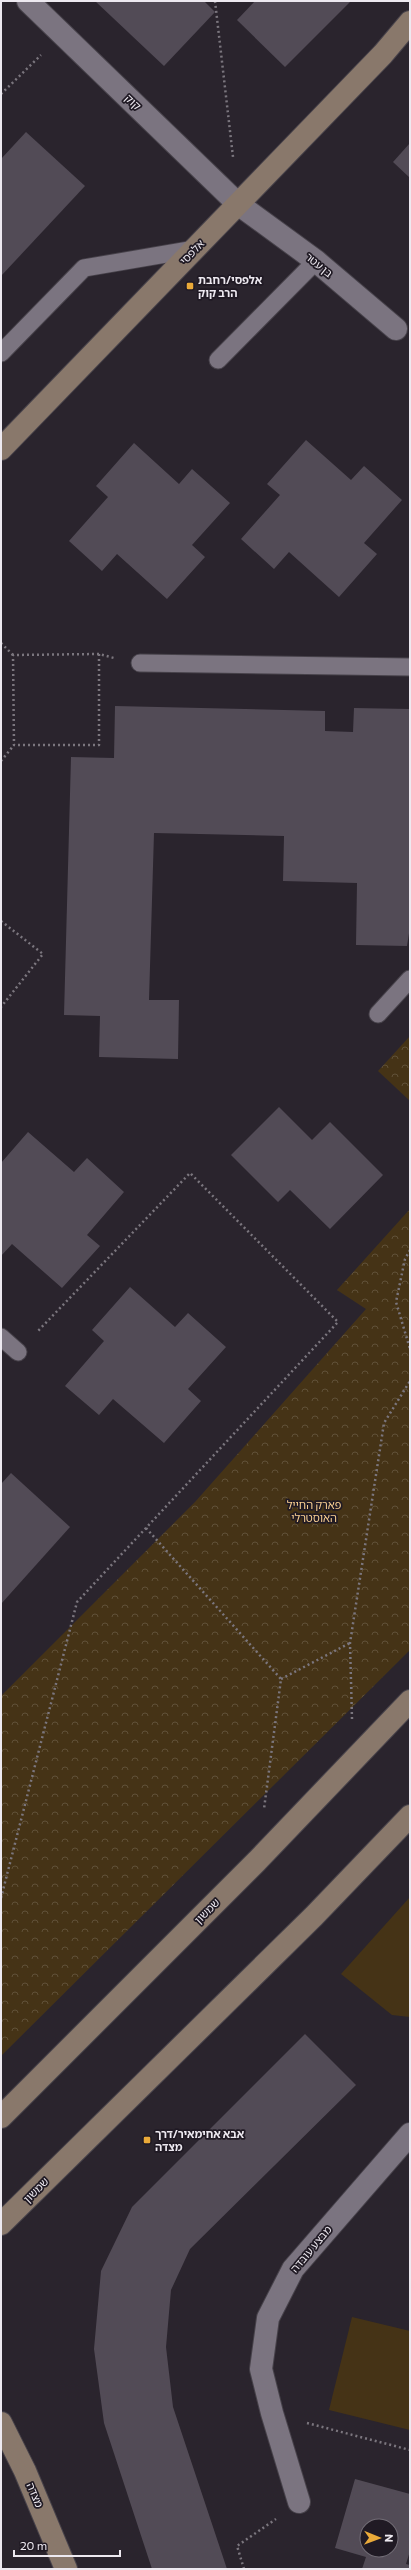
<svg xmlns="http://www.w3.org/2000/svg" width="411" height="2570" viewBox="0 0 411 2570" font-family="Commissioner,'Noto Sans Hebrew',sans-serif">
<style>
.grass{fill:#453316}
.forest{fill:url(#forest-crowns)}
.building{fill:#524b56;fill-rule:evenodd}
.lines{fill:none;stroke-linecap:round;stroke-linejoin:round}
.lane-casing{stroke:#47424a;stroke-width:19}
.street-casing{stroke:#47424a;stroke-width:24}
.secondary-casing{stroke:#47424a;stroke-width:24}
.path{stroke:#7b767e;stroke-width:2.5;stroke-dasharray:2 3;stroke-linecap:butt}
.lane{stroke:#7b7480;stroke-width:17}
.street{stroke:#7b7480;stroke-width:22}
.secondary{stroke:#89786b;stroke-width:22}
.poi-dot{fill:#eaaa39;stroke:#201a24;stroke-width:1.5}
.labels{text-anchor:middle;stroke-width:3.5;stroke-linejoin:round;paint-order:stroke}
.street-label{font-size:11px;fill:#ede9f0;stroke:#201a24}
.poi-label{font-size:11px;font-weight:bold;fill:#ede9f0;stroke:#201a24;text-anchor:start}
.park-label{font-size:11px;fill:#f8ce91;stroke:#201a24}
</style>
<defs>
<pattern id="forest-crowns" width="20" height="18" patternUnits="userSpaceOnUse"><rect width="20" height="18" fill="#453316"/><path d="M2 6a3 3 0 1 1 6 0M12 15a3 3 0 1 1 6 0" fill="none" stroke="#605138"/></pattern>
</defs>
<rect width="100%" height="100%" fill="#2a242d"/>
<!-- grass -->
<g class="grass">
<path d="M410 1897V2017L392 2015 341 1974Z"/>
<path d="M352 2317 410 2331V2430L329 2410Z"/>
</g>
<!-- forest -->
<g class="forest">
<path d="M410 1036V1101L378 1071Z"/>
<path d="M410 1209V1650L1 2056V1696L195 1502 366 1309 337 1290Z"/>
</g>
<!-- building -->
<g class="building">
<path d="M95 1H204L215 12 164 66Z"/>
<path d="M255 1H351L285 67 237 20Z"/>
<path d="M26 132 85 186 1 276V159Z"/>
<path d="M410 143V178L393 162Z"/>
<path d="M306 440 351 480 364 466 402 500 364 543 377 554 339 597 289 552 274 569 241 539 280 495 267 484Z"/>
<path d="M134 443 179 484 192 469 230 503 192 545 205 557 167 599 117 554 102 571 69 541 108 497 96 486Z"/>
<path d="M115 706 325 711V731L353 732 354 708 410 709V927L407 946 356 945 357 883 283 881 284 836 154 833 149 1000H179L178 1059 99 1057 100 1016 64 1015 71 757 114 758Z"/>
<path d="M279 1107 312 1140 330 1122 383 1175 330 1229 290 1190 278 1202 231 1155Z"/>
<path d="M28 1132 74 1172 87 1158 124 1192 87 1235 100 1246 62 1288 12 1244 1 1256V1163Z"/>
<path d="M130 1287 175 1327 188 1313 226 1347 188 1389 201 1401 164 1443 113 1399 99 1415 65 1386 104 1341 92 1330Z"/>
<path d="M11 1473 70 1527 1 1604V1484Z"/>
<path d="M305 2034 356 2085 190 2249 171 2290 166 2347 173 2407 227 2569H152L104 2423 94 2349 101 2271 132 2207Z"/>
<path d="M355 2479 410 2494V2551L406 2564 410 2565V2569H362L366 2557 335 2548ZM367 2526H391V2550H367Z"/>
</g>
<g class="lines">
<defs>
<g id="lane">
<path d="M1 353 84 268 195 249"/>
<path d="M218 360 316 261"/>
<path d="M140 663 410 667"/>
<path d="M378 1014 410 979"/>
<path d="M1 1337 18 1352"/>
</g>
<g id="street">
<path d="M28 1 238 204 316 261 396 329"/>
<path d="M299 2502 272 2413 261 2369 268 2318 293 2269 410 2134"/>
</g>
<g id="secondary">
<path d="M1 449 383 54 410 22"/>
<path d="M1 2117 257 1861 410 1701"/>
<path d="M1 2224 314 1916 410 1816"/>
<path d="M1 2423 25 2471 66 2569"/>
</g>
</defs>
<!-- lane casing -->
<use href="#lane" class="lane-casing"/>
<!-- street casing -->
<use href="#street" class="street-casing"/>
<!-- secondary casing -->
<use href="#secondary" class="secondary-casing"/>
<!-- path -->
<g class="path">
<path d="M215 1 233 157"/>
<path d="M1 94 41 55"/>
<path d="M1 643 13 655"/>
<path d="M99 654V745H14L13 655 99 654 114 658"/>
<path d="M1 761 14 745"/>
<path d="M1 921 43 954 1 1007"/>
<path d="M410 1250 405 1259 396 1302 410 1349"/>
<path d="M146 1528 281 1679 264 1809"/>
<path d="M281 1679 350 1643"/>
<path d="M352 1719 350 1643 384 1423 410 1381"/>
<path d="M1 1898 77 1602 338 1322 190 1173 37 1332"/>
<path d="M307 2423 410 2450"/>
<path d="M244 2569 237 2546 276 2519"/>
</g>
<!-- lane -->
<use href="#lane" class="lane"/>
<!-- street -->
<use href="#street" class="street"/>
<!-- secondary -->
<use href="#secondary" class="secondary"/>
</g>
<!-- markers -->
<g class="poi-dot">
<rect x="186" y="282" width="8" height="8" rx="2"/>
<rect x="143" y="2136" width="8" height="8" rx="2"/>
</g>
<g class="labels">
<!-- street labels -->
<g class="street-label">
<text transform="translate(133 102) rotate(44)" y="4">קוק</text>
<text transform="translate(192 252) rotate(-46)" y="4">אלפסי</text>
<text transform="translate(319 265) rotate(39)" y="4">בן עטר</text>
<text transform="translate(207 1911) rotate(-45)" y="4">שמשון</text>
<text transform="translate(36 2190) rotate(-45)" y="4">שמשון</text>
<text transform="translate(311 2249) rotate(-50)" y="4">מבצע עובדה</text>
<text transform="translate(35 2495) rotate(67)" y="4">מצדה</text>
</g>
<!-- poi labels -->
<g class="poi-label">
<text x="198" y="284">אלפסי/רחבת<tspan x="198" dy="13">הרב קוק</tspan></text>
<text x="155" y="2138">אבא אחימאיר/דרך<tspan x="155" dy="13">מצדה</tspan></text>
</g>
<!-- park labels -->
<g class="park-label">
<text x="314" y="1509">פארק החייל<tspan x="314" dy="13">האוסטרלי</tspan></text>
</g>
</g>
<!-- border -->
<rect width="411" height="2570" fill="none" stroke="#ede9f0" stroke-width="4"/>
<!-- north arrow -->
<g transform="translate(379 2538) rotate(91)"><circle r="19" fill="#201a24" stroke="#726d76"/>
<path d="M0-3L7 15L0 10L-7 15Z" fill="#eaaa39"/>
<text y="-6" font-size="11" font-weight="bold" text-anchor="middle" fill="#ede9f0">N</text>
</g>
<!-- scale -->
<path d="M14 2550v6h106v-6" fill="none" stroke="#ede9f0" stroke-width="2"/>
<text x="20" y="2550" font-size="12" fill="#ede9f0" stroke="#201a24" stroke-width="3" paint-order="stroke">20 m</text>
</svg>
